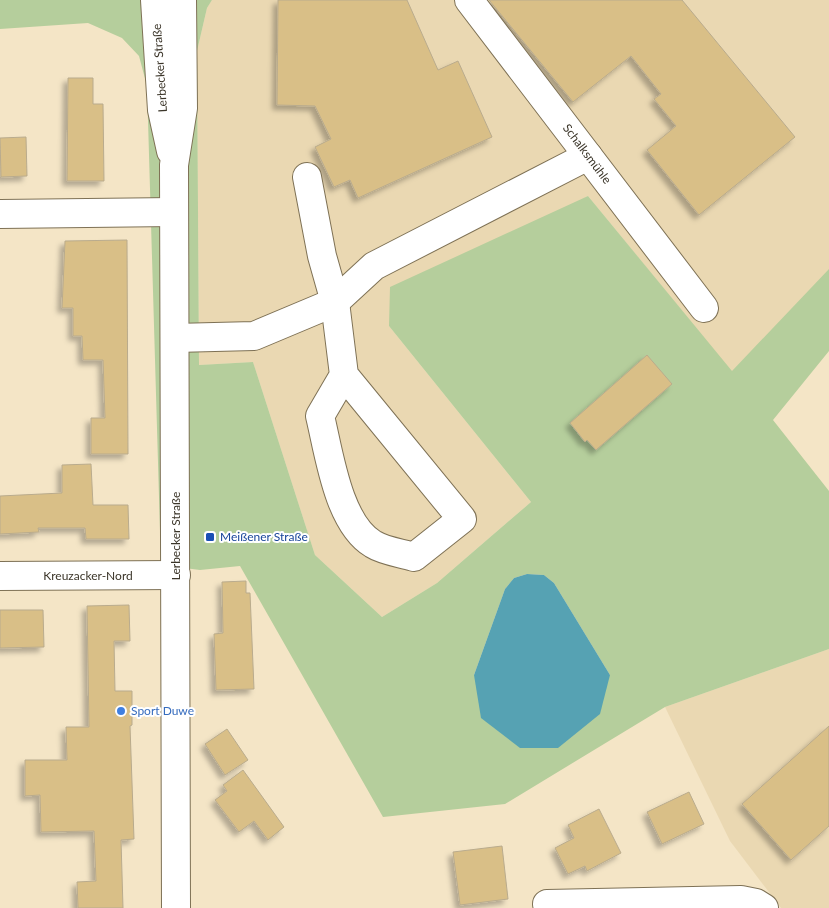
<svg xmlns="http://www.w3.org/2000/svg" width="829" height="908" viewBox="0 0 829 908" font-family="Lato,sans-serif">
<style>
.built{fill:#ead8b2}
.green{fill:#b5ce9c;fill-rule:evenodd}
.water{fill:#56a2b3}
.building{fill:#d9bf87;stroke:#b9ab8d;filter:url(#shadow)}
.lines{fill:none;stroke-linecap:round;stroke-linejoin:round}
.minor-casing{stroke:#7e7155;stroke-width:30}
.minor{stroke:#fff;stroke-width:28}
.transit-dot{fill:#1a4fb4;stroke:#fff;stroke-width:2}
.shop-dot{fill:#3f7fe0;stroke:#fff;stroke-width:2}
.labels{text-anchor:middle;stroke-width:4;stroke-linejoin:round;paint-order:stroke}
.street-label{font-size:12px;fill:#3b3529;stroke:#fff}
.transit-label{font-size:12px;fill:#164399;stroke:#fff;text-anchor:start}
.shop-label{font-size:12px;fill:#366cbe;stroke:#fff;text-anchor:start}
</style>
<defs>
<filter id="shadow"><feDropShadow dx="-4.5" dy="4.5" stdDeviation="2.5" flood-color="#0004"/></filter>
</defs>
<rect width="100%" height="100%" fill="#f4e5c6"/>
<!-- built -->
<g class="built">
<path d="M212 0H829V271L732 372 588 196 389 326 531 502 437 583 382 617 315 555 253 362 199 365 197 51 207 8Z"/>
<path d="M829 649V908H781L730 841 665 707Z"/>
</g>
<!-- green -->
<path class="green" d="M0 0H212L207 8 197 51 199 365 253 362 315 555 382 617 437 583 531 502 389 326 390 287 588 196 732 371 829 269V351L773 420 829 491V649L665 707 505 804 383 817 240 566 200 570 161 565 147 86 139 56 122 38 88 23 0 29ZM527 574 544 575 554 583 610 675H474L505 589 514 578Z"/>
<!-- water -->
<path class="water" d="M527 574 544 575 554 583 610 675 600 714 558 748H520L481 718 474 675 505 589 514 578Z"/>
<!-- building -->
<g class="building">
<path d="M278 0H407L438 70 458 61 492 137 358 198 350 180 334 187 315 147 331 139 315 106 277 105Z"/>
<path d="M489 0H682L795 137 699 215 647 150 676 126 654 99 661 94 631 56 573 102Z"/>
<path d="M68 78H93V104H103L104 181H67Z"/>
<path d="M26 137 27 176 1 177 0 138Z"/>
<path d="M127 240 128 454H91V418H105L103 360H83L82 336H73V308H62L65 241Z"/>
<path d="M647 355 672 384 596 450 587 440 585 442 570 423Z"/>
<path d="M91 464 93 505H128L129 539H86L85 528H38L39 532 0 534V496L62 493V465Z"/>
<path d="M246 581V593H250L254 689 216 690 214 634 223 633 222 582Z"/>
<path d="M129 605 130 641H114L115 691H132V725L130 726 134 839 121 840 123 908H78L77 882 96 881 94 831 41 832 40 795 25 796V760H67L66 727H89L87 606Z"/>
<path d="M0 610H43L44 647 0 648Z"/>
<path d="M829 726V826L791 860 742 804Z"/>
<path d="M227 729 248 760 225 775 205 744Z"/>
<path d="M243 770 284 827 268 840 254 821 239 832 215 800 227 791 223 785Z"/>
<path d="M689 792 704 824 662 844 647 812Z"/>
<path d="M599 809 621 853 587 871 585 866 568 874 555 848 574 838 568 825Z"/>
<path d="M502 846 508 899 460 905 453 852Z"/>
</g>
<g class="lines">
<defs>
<g id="minor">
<path d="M155 0 162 110 171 151"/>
<path d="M469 0 704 308"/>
<path d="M307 177 322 256 335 302 344 375 462 519 414 557C401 553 384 551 373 544 338 523 329 453 320 416L344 375"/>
<path d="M0 214 174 212"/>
<path d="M175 338 254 336 335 302 374 266 588 156"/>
<path d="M0 576 176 575"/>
<path d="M547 904 741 900 756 903 764 908"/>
<path d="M176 908 174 165 183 108 182 0"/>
</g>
</defs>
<!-- minor casing -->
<use href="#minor" class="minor-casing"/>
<!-- minor -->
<use href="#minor" class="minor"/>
</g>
<!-- markers -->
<rect class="transit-dot" x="205" y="532" width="10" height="10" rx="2.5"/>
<circle class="shop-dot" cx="121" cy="711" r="5"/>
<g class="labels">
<!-- street labels -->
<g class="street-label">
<text transform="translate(160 68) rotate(-94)" y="4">Lerbecker Straße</text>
<text transform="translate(587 154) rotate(53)" y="4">Schalksmühle</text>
<text transform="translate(176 536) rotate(-90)" y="4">Lerbecker Straße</text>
<text x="88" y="580">Kreuzacker-Nord</text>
</g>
<!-- transit labels -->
<g class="transit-label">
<text x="220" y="541">Meißener Straße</text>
</g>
<!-- shop labels -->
<g class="shop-label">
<text x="131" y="715">Sport Duwe</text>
</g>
</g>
</svg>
